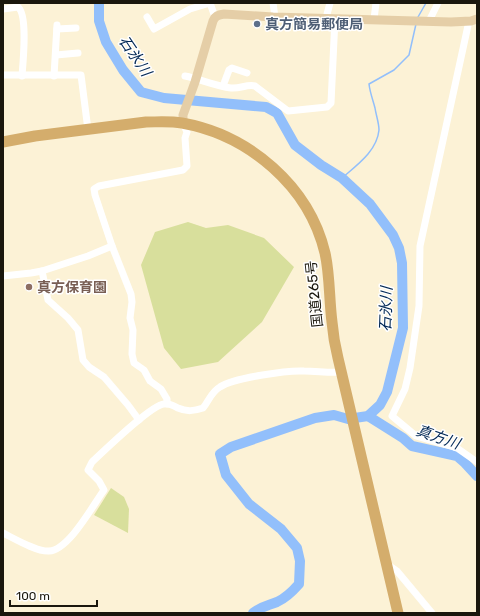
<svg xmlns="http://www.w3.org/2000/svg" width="480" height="616" viewBox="0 0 480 616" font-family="Rubik,'Noto Sans JP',sans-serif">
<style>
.green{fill:#d8df9c}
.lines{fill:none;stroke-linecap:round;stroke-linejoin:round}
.stream{stroke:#92bffb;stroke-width:1.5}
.river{stroke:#92bffb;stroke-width:10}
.minor{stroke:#fff;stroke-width:7}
.major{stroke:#e5cea7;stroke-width:9}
.highway{stroke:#d4ad6c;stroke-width:11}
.service-dot{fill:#5c6f8a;stroke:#fff;stroke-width:1.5}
.education-dot{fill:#8d6e63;stroke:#fff;stroke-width:1.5}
.labels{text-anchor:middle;stroke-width:3;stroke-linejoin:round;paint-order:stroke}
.service-label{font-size:14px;font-weight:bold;fill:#4e5e75;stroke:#fff;text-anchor:start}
.education-label{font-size:14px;font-weight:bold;fill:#785e54;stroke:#fff;text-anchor:start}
.street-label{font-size:14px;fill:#1a170d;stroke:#fff}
.water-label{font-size:15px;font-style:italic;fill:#022855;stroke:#fff}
</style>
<rect width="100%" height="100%" fill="#fcf2d6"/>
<!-- green -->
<g class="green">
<path d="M188 222 206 228 228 225 264 238 294 267 262 322 218 362 181 369 164 348 141 265 155 232Z"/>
<path d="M111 488 124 497 129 509 128 533 94 515Z"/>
</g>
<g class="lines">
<!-- stream -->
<g class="stream">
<path d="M418 17 426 3"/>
<path d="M342 178C357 165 377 151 379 130 379 123 376 115 375 108 373 100 370 93 369 84L394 70 409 55 416 24"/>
</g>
<!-- river -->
<g class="river">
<path d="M99 3V21L106 42 123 70 141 92 164 98 266 107 277 113 295 145 321 165 342 178 370 204 393 235 399 248 402 263 403 328 387 392 380 405 368 416 348 419 334 415 315 418 231 447 220 454 226 475 249 504 281 529 297 548 300 561 299 584C292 592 286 598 277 602 267 606 262 606 253 613"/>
<path d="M368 416 403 438 412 446 457 456 465 463 477 476"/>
</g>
<!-- minor -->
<g class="minor">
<path d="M210 3 215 17"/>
<path d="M273 3 275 17"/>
<path d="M3 9 18 7C28 15 23 62 22 76"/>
<path d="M147 17 154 29 190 9 210 3"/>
<path d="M326 18 330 3"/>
<path d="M374 19 376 3"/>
<path d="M429 21 438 3"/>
<path d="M469 21 420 246 419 306 410 368 405 389 392 416 416 436 457 448 477 462"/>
<path d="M57 29 76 28"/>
<path d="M56 55 78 53"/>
<path d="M3 75H81L88 130"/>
<path d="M54 76 57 25"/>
<path d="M185 76C200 79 215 86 231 88 240 89 247 84 255 86L288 111 327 107 331 103 335 18"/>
<path d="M223 86 229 70 232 68 247 73"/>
<path d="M42 271 48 300 68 318 78 330 83 360 89 367 104 377 128 405 139 420"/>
<path d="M3 276 31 273 42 271 88 256 112 246"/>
<path d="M167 404V399L161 389 150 381 144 370 134 363 132 354 133 330 130 318 132 302 131 294 112 246 95 195 94 189 99 186 183 170 187 166 185 138 187 132 183 123"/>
<path d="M3 533C15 539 37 552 49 551 69 550 93 505 104 490L99 481 88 470 92 462C104 451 151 405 164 404 169 403 174 406 178 408 187 412 194 411 203 408 209 401 211 392 220 387 233 378 288 370 304 371 317 371 329 373 341 372"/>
<path d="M387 564 397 571 432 613"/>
</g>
<!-- major -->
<path class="major" d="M183 123V115L195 82 213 21C215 16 218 15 224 14L273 17 451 22 471 21 477 19"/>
<!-- highway -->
<path class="highway" d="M3 142 35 136 146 122C158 122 170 121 182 123 249 135 309 186 325 253 330 275 329 299 332 322 333 334 335 346 338 358L398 613"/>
</g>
<!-- markers -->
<circle class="service-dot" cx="257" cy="24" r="4"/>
<circle class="education-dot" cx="29" cy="287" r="4"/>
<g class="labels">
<!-- service labels -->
<g class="service-label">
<text x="265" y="29">真方簡易郵便局</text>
</g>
<!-- education labels -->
<g class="education-label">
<text x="37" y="292">真方保育園</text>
</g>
<!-- street labels -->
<g class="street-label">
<text transform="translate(314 294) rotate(-96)" y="5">国道265号</text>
</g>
<!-- water labels -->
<g class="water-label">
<text transform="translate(135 56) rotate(56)" y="5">石氷川</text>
<text transform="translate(386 309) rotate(-88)" y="5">石氷川</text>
<text transform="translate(438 437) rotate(19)" y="5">真方川</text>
</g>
</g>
<!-- border -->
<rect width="480" height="616" fill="none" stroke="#1a170d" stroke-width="8"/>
<!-- scale -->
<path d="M10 600v6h87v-6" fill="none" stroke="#1a170d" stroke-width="2"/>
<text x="16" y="600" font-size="12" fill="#1a170d" stroke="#ffffff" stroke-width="3" paint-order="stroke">100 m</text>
</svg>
